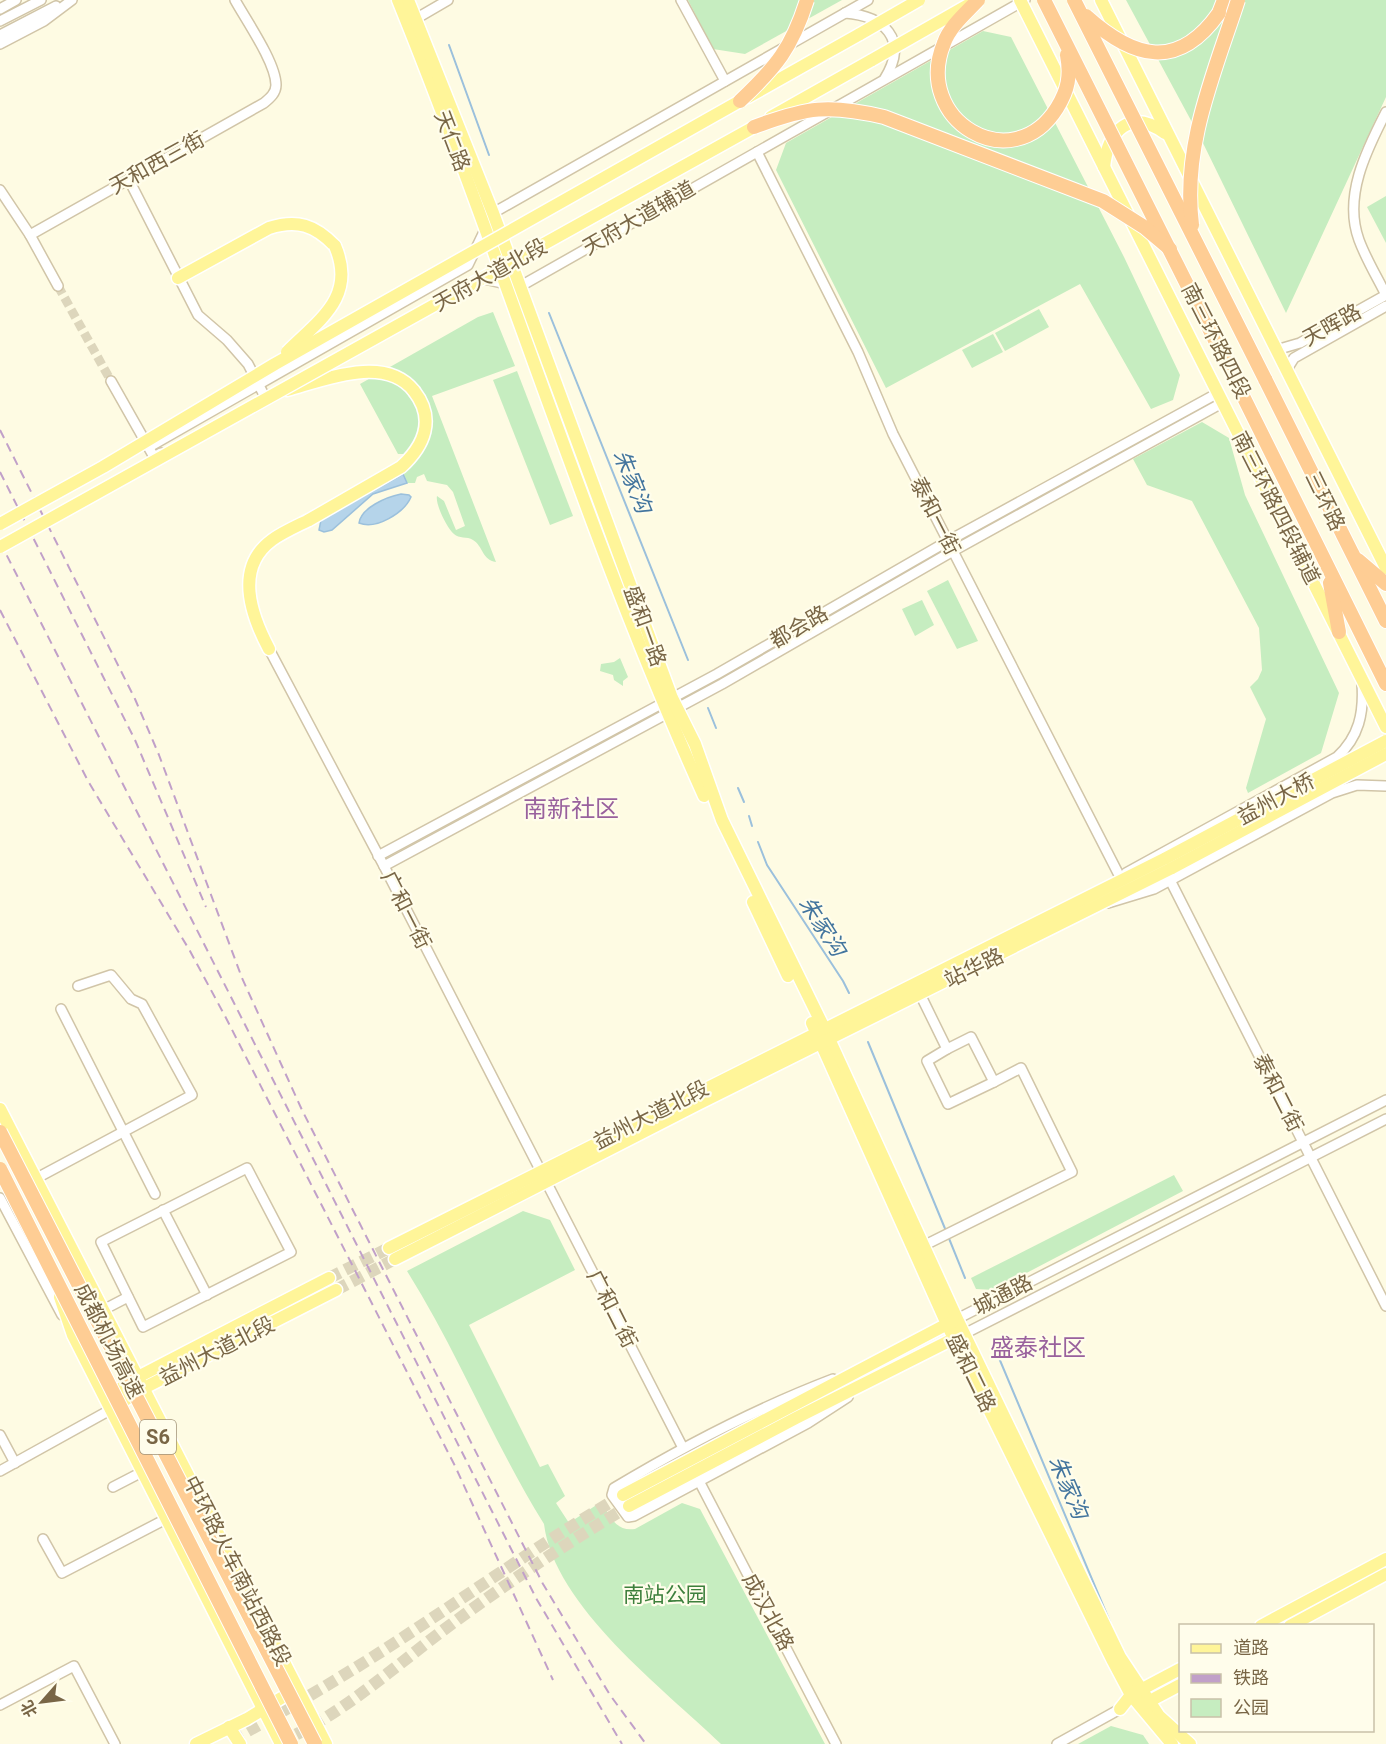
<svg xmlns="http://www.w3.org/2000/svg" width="1386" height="1744" viewBox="0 0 1386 1744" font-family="Roboto,'Noto Sans SC',sans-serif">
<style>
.green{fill:#c6edc0}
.water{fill:#b5d4ea;stroke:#9bc0dc;stroke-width:1.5}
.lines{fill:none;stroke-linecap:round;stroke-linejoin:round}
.stream{stroke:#9bc0dc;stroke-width:2}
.minor-tunnel{stroke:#ddd6bc;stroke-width:9;stroke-dasharray:9 4.5;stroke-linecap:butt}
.major-tunnel{stroke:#ddd6bc;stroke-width:12;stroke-dasharray:12 6;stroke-linecap:butt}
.minor-casing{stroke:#d1c5a8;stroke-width:12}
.major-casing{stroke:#fff;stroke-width:15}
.highway-casing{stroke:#fff;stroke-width:16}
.minor{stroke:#fff;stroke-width:9}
.major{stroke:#fff599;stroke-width:12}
.highway{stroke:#fecd94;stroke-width:14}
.rail{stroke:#c1a0c9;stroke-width:2;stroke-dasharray:9 6;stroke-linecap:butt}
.major-bridge-casing{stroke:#fff;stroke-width:15;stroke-linecap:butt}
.highway-bridge-casing{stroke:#fff;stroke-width:16;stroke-linecap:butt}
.major-bridge{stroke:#fff599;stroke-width:12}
.highway-bridge{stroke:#fecd94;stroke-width:14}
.labels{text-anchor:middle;stroke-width:4.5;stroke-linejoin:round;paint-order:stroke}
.shield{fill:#fffdeb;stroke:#a19378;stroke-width:1.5}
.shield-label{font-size:20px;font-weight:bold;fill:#796646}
.street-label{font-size:21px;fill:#796646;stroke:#fffdeb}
.park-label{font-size:21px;fill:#3e803d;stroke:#fffdeb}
.water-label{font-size:22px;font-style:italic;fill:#43759e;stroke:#fffdeb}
.quarter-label{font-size:24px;fill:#99619d;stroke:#fffdeb}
</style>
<rect width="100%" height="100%" fill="#fefbe3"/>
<!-- green -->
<g class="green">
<path d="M688 0H842L745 54 713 49Z"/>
<path d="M1126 0H1386V97L1286 313 1201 139Z"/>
<path d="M983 31 1011 37 1124 257 1180 375 1173 400 1151 409 1080 284 886 388 776 170 786 143Z"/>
<path d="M1386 196V243L1367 207Z"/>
<path d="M1039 309 1049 327 1005 351 995 333Z"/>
<path d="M493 312 515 366 432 396 496 562C482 560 483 546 473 540 467 536 459 539 454 534 447 528 435 504 437 496L444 501 456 530 465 526 453 492 447 485 427 481 424 474 417 477 415 483H407L401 471 416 454H398L360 384 478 317Z"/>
<path d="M993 334 1003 352 972 368 962 350Z"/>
<path d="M517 371 573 516 550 525 493 380Z"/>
<path d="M1202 422 1229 438 1245 495 1339 693 1321 753 1248 793 1246 788 1266 719 1250 687 1258 679 1262 670 1259 628 1192 501 1147 485 1133 459Z"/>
<path d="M948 580 978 641 957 649 927 591Z"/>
<path d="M922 600 934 625 915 636 902 609Z"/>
<path d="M620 658 628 677 623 681V686L614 680 613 675 600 671 601 664 614 662Z"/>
<path d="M1174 1175 1183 1191 994 1290 976 1289 971 1278Z"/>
<path d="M523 1211 550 1220 575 1270 469 1325 540 1467 548 1464 565 1496 556 1503 569 1523 601 1502C610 1516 616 1532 635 1529L682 1503 700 1509 825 1744H721C664 1689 554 1606 544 1524 493 1442 458 1352 407 1271Z"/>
<path d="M1111 1726 1143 1735 1149 1744H1078Z"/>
</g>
<!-- water -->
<g class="water">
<path d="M403 474 407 483 373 494 332 530 324 532 319 530 321 520Z"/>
<path d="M401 494 409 495 411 497C404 513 376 530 359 523 361 508 386 497 401 494Z"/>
</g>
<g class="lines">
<!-- stream -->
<g class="stream">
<path d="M449 45 489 155"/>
<path d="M549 313 688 660"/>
<path d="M708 708 716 728"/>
<path d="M738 788 744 802"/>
<path d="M749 816 752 826"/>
<path d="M758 842 767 865 843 981 849 993"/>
<path d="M868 1042 946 1231"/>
<path d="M948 1236 965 1278"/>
<path d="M999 1358 1110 1622"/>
</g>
<!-- minor-tunnel -->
<path class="minor-tunnel" d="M58 286 111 381"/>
<!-- major-tunnel -->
<g class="major-tunnel">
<path d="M329 1278 389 1248"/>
<path d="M336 1290 395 1259"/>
<path d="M232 1740C287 1709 341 1678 393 1644 470 1594 544 1541 623 1495"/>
<path d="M280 1742C344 1714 397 1664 453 1623 510 1581 568 1542 629 1506"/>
</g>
<defs>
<g id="minor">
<path d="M681 0 725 81"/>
<path d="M0 9 16 0"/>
<path d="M845 13C884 16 909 39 885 78"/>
<path d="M0 21 41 0"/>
<path d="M412 21 448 0"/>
<path d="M0 35 56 6"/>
<path d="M0 44 44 21 72 0"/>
<path d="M1386 112C1366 151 1343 197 1359 240 1366 259 1377 277 1386 295"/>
<path d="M757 152 858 352 893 434 1120 877"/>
<path d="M129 180 198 315 227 340 248 364 264 395"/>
<path d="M0 190 30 235 58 286"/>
<path d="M30 235 264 103C270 98 276 93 276 85 276 63 246 20 235 0"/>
<path d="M480 278 519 287 1025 0"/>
<path d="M1276 350 1300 343 1386 295"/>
<path d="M1288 374 1289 366 1294 358 1386 306"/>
<path d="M111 381 154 457 161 453"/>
<path d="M149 447 468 265 493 213 868 0"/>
<path d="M269 649 384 866 683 1448"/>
<path d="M378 856 717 674 948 541 1218 393"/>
<path d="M384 866 722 684 953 551 1222 403"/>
<path d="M1126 873 1337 757C1359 737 1364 713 1362 684"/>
<path d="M1170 880 1386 1306"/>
<path d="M1108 903 1154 889 1332 793 1357 785 1386 786"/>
<path d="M920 994 947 1049 927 1061 948 1104 994 1082"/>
<path d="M61 1009 155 1194"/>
<path d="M247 1168 291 1252 143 1327 101 1242Z"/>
<path d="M35 1179 192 1095 142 1004 131 999 111 975 78 986"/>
<path d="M0 1198 62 1315"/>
<path d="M163 1210 207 1295"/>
<path d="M923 1246 1072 1172 1021 1068 994 1082 971 1037 947 1049"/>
<path d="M103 1310 128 1297"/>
<path d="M957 1319 1386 1100"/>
<path d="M964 1334 1386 1119"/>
<path d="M833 1379C757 1408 684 1446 614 1488L612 1495 628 1517 634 1516 808 1423 848 1397"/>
<path d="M0 1435 15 1463"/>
<path d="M0 1471 110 1410"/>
<path d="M699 1481 836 1744"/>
<path d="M113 1487 142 1472"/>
<path d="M43 1539 62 1573 166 1519"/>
<path d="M0 1705 74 1666 115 1744"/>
<path d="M1057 1744 1120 1709"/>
</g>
<g id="major">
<path d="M398 0C505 264 587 537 704 796"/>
<path d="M408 0 493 213 672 698 695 744 722 820 824 1028 957 1319 1120 1657 1159 1716 1190 1744"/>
<path d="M1020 0 1386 727"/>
<path d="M1101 0 1386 568"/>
<path d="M748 97 860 34"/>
<path d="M771 117 872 60"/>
<path d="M1104 167C1108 130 1130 108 1165 133"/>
<path d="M178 278 269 228C297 219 315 225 335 246"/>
<path d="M287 390C324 380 385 354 414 391"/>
<path d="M269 649C251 615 234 568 272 540 283 532 297 526 309 520"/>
<path d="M753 902 788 976"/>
<path d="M812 1023 947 1324 1113 1661 1131 1695 1172 1744"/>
<path d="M0 1109 326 1744"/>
<path d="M389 1248 1166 858"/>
<path d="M395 1259 698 1104 1172 868"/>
<path d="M60 1297 73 1335 281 1744"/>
<path d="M110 1401 111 1395 138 1377 329 1278"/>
<path d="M111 1409 144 1388 336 1290"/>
<path d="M623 1495 953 1321"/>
<path d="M629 1506 796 1418 961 1335"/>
<path d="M1261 1626 1386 1559"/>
<path d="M1290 1626 1386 1574"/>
<path d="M1144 1704 1180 1685"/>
<path d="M1120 1709 1131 1695 1180 1669"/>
<path d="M229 1727 240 1744"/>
<path d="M196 1744 247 1719 296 1689"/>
</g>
<g id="highway">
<path d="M1219 13 1224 0"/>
<path d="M1265 379 1386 621"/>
<path d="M1241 392 1386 684"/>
<path d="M1358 560 1386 584"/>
<path d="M1330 583 1339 632"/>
</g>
</defs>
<!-- minor casing -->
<use href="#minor" class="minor-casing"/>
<!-- major casing -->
<use href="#major" class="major-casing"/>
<!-- highway casing -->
<use href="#highway" class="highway-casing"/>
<!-- minor -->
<use href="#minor" class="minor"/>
<!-- major -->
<use href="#major" class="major"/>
<!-- highway -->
<use href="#highway" class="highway"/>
<!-- rail -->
<g class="rail">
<path d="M0 430 135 699 159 755 242 978 302 1110 543 1584 610 1695 646 1744"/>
<path d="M0 472 135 740 206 907"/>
<path d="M0 542 536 1598 622 1744"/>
<path d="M0 610 88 781 190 951 226 1018 455 1466 553 1680"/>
</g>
<defs>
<g id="major-bridge">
<path d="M860 34 919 0"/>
<path d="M872 60 970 4"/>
<path d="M287 352C319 320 357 297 335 246"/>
<path d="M309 520 401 467C424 446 436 419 414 391"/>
<path d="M0 524 103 467 275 364 740 101"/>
<path d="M0 547 754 127"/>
<path d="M1166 858 1386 741"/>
<path d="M1172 868 1386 754"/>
</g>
<g id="highway-bridge">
<path d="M978 0C966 13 950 26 944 43 912 120 1012 180 1057 108 1068 90 1071 76 1067 55"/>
<path d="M1044 0 1241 392"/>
<path d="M1074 0 1265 379"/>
<path d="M1086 16C1134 59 1178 71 1219 13"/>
<path d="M740 101C776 67 792 48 807 0"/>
<path d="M754 127C807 107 829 104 884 117L1103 201 1144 227 1170 249"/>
<path d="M1192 225C1182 146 1214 74 1238 0"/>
<path d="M0 1132 315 1744"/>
<path d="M0 1169 291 1744"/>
</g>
</defs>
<!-- major-bridge casing -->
<use href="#major-bridge" class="major-bridge-casing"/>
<!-- highway-bridge casing -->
<use href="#highway-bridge" class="highway-bridge-casing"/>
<!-- major-bridge -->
<use href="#major-bridge" class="major-bridge"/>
<!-- highway-bridge -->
<use href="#highway-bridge" class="highway-bridge"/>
</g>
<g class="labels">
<!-- shield labels -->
<rect class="shield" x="140" y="1420" width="36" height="34" rx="4.5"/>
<g class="shield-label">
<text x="158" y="1444">S6</text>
</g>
<!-- street labels -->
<g class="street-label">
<text transform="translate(452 141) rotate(69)" y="7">天仁路</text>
<text transform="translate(157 163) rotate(-29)" y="7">天和西三街</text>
<text transform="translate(639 218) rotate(-30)" y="7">天府大道辅道</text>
<text transform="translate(490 275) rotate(-29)" y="7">天府大道北段</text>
<text transform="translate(1332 325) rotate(-29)" y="7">天晖路</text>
<text transform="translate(1216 341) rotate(63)" y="7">南三环路四段</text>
<text transform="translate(1325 501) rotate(64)" y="7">三环路</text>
<text transform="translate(1276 508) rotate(63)" y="7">南三环路四段辅道</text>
<text transform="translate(935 516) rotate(63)" y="7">泰和一街</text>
<text transform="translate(645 626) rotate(70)" y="7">盛和一路</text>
<text transform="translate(799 627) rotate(-30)" y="7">都会路</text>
<text transform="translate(1276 799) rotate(-28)" y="7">益州大桥</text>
<text transform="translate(406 910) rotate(63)" y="7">广和一街</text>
<text transform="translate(974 968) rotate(-26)" y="7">站华路</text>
<text transform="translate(1278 1093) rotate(63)" y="7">泰和二街</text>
<text transform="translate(651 1115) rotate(-27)" y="7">益州大道北段</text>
<text transform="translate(1003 1295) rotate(-27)" y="7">城通路</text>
<text transform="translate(612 1309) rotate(63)" y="7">广和二街</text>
<text transform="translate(109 1341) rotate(63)" y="7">成都机场高速</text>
<text transform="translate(217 1351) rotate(-27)" y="7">益州大道北段</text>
<text transform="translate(971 1373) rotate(64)" y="7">盛和二路</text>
<text transform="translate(237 1571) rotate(63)" y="7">中环路火车南站西路段</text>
<text transform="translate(768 1612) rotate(62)" y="7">成汉北路</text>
</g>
<!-- park labels -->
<g class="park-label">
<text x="665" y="1602">南站公园</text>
</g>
<!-- water labels -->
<g class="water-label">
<text transform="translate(633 481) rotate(68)" y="8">朱家沟</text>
<text transform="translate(823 926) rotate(57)" y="8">朱家沟</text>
<text transform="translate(1069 1487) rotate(67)" y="8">朱家沟</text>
</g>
<!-- quarter labels -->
<g class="quarter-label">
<text x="571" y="817">南新社区</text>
<text x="1038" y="1356">盛泰社区</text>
</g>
</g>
<!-- legend -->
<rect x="1179" y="1624" width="195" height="108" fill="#fffdeb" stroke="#c9c1a9" stroke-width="1.5"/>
<rect x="1191" y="1644" width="30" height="9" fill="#fff599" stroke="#c9c1a9" stroke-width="1.5"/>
<text x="1233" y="1654" font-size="18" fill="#796646">道路</text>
<rect x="1191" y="1674" width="30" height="9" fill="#c1a0c9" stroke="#c9c1a9" stroke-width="1.5"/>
<text x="1233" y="1684" font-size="18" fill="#796646">铁路</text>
<rect x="1191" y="1699" width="30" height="18" fill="#c6edc0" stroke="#c9c1a9" stroke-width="1.5"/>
<text x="1233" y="1714" font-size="18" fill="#796646">公园</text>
<!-- north arrow -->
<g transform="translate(42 1702) rotate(242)" stroke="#fffdeb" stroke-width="4.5" paint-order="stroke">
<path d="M0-4.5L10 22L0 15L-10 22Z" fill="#796646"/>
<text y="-9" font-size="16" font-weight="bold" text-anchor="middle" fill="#796646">北</text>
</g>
</svg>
